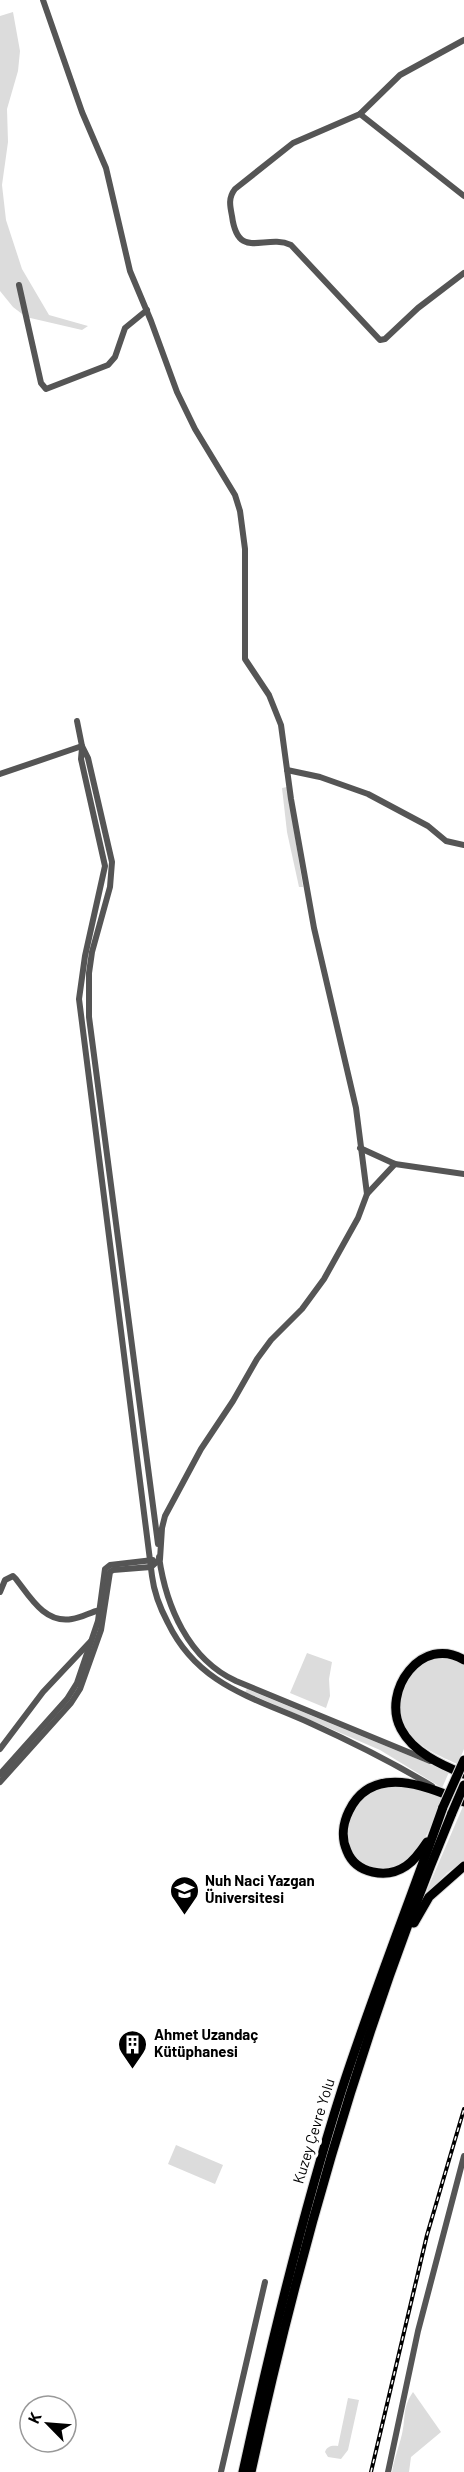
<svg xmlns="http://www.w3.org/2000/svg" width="464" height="2472" viewBox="0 0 464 2472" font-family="Barlow,sans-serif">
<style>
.green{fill:#dcdcdc}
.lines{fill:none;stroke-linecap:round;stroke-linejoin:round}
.highway-casing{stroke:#dbdbdb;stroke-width:11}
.minor{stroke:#555;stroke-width:6}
.highway{stroke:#000;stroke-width:9}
.rail-casing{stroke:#000;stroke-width:4}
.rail{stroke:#fff;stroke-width:1.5;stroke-dasharray:4.5;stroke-linecap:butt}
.highway-bridge-casing{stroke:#dbdbdb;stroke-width:11;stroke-linecap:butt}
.highway-bridge{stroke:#000;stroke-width:9}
.labels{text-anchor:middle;stroke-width:6;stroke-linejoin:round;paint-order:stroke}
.poi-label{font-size:15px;font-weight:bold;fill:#000;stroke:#fff;text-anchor:start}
.street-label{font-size:15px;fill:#000;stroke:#fff}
</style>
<rect width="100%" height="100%" fill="#fff"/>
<!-- green -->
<g class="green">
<path d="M13 12 20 51 18 71 7 109 8 142 2 185 6 220 22 269 49 315 88 326 82 330 26 317 13 307 0 291V16Z"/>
<path d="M287 787 303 887H299L287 832 282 788Z"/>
<path d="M307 1653 332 1662 329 1679 330 1696 326 1708 290 1693Z"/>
<path d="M437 1655 464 1661V1749L458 1764C424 1750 385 1729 405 1687 407 1682 409 1673 412 1669 418 1663 430 1659 437 1655Z"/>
<path d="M247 1689 449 1772 442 1788 380 1750 245 1692Z"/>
<path d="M405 1784 443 1798C434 1819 427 1841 410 1858 404 1865 394 1868 385 1868 331 1869 340 1797 382 1786 389 1784 397 1785 405 1784Z"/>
<path d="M464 1804V1861L447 1873 429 1892 427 1890Z"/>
<path d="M176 2145 223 2165 215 2184 168 2164Z"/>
<path d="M413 2392 441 2432 411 2457 409 2472H392C394 2459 399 2447 402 2434 406 2417 402 2408 413 2392Z"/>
<path d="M348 2398 359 2400 348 2450 341 2459 328 2457 325 2452C327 2446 332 2445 338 2446Z"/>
</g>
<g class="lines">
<defs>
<g id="highway">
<path d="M464 1660C422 1634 381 1691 401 1729 413 1752 441 1765 464 1774"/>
<path d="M427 1842C421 1851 415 1860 406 1866 387 1879 356 1874 347 1851 341 1838 343 1823 349 1811 372 1763 428 1786 464 1802"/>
<path d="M414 1923 429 1897 464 1866"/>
<path d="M243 2472C271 2343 302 2215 342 2089 373 1994 410 1901 443 1807"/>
<path d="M251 2472C300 2247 363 2026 452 1813"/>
</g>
</defs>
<!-- highway casing -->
<use href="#highway" class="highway-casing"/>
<!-- minor -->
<g class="minor">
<path d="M464 40 400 75 360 114 293 143 235 189C228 198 230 206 232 216 238 262 265 233 291 245L380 340 385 339 418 308 464 273"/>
<path d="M360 114 464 196"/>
<path d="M19 285 41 383 46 389 108 365 115 357 125 328 147 310"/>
<path d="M77 721 82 746 88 758 112 862 110 887 92 952 89 973V1017L158 1544"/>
<path d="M82 748 81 759 105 866 85 956 79 999 152 1576C154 1592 160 1608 168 1623 198 1685 252 1697 310 1723 352 1742 392 1762 432 1786"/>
<path d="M287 770 320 777 368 794 428 826 446 841 464 845"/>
<path d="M0 774 82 746"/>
<path d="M360 1148 395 1164 464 1174"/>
<path d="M367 1194 395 1164"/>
<path d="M159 1557C166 1606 188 1659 236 1681L430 1761"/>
<path d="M0 1592 5 1580 13 1576 16 1579C30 1597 45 1624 72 1619 82 1618 90 1612 100 1610"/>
<path d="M0 1749 43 1692 90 1642"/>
<path d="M0 1774 67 1699 77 1683 98 1621 105 1569 110 1565 153 1560"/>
<path d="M0 1782 71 1703 80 1689 101 1630 110 1572 113 1570 151 1567 160 1559 162 1528 165 1516 201 1449 233 1401 257 1359 271 1340 302 1309 324 1279 358 1218 367 1194 356 1108 314 928 291 799 281 725 269 695 245 659V549L240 511 235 495 195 429 177 392 151 321 130 271 106 168 82 112 43 0"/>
<path d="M221 2472 265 2282"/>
<path d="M388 2472 418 2331 464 2156"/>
</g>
<!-- highway -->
<use href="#highway" class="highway"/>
<defs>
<path id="rail" d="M371 2472 427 2235 464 2109"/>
</defs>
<!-- rail casing -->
<use href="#rail" class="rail-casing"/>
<!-- rail -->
<use href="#rail" class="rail"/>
<defs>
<g id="highway-bridge">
<path d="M443 1807 464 1760"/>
<path d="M452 1813 464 1785"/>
</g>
</defs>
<!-- highway-bridge casing -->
<use href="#highway-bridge" class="highway-bridge-casing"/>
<!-- highway-bridge -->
<use href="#highway-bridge" class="highway-bridge"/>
</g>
<!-- icons -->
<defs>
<symbol id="university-pin" viewBox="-11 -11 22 30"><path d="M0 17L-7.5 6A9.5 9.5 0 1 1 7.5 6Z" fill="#000" stroke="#fff"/><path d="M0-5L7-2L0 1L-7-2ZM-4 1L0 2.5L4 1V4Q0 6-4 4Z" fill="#fff"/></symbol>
<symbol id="building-pin" viewBox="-11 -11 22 30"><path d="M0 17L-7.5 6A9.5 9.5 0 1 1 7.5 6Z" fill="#000" stroke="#fff"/><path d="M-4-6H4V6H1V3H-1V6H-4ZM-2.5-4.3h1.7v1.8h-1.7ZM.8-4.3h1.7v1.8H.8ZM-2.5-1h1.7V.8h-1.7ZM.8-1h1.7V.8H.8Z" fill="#fff"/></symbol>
</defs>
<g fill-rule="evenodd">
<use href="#university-pin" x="168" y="1874" width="33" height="45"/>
<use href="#building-pin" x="116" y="2028" width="33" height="45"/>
</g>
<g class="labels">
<!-- poi labels -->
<g class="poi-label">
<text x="205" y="1886">Nuh Naci Yazgan<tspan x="205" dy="17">Üniversitesi</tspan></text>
<text x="154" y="2040">Ahmet Uzandaç<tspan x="154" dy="17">Kütüphanesi</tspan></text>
</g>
<!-- street labels -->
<g class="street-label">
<text transform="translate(314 2131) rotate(-73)" y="5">Kuzey Çevre Yolu</text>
</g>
</g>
<!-- north arrow -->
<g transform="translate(48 2424) rotate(295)"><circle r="28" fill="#ffffff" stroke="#999999" stroke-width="1.5"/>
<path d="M0-4.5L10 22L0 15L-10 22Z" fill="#000000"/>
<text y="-9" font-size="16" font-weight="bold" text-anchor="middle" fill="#000000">K</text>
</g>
</svg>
